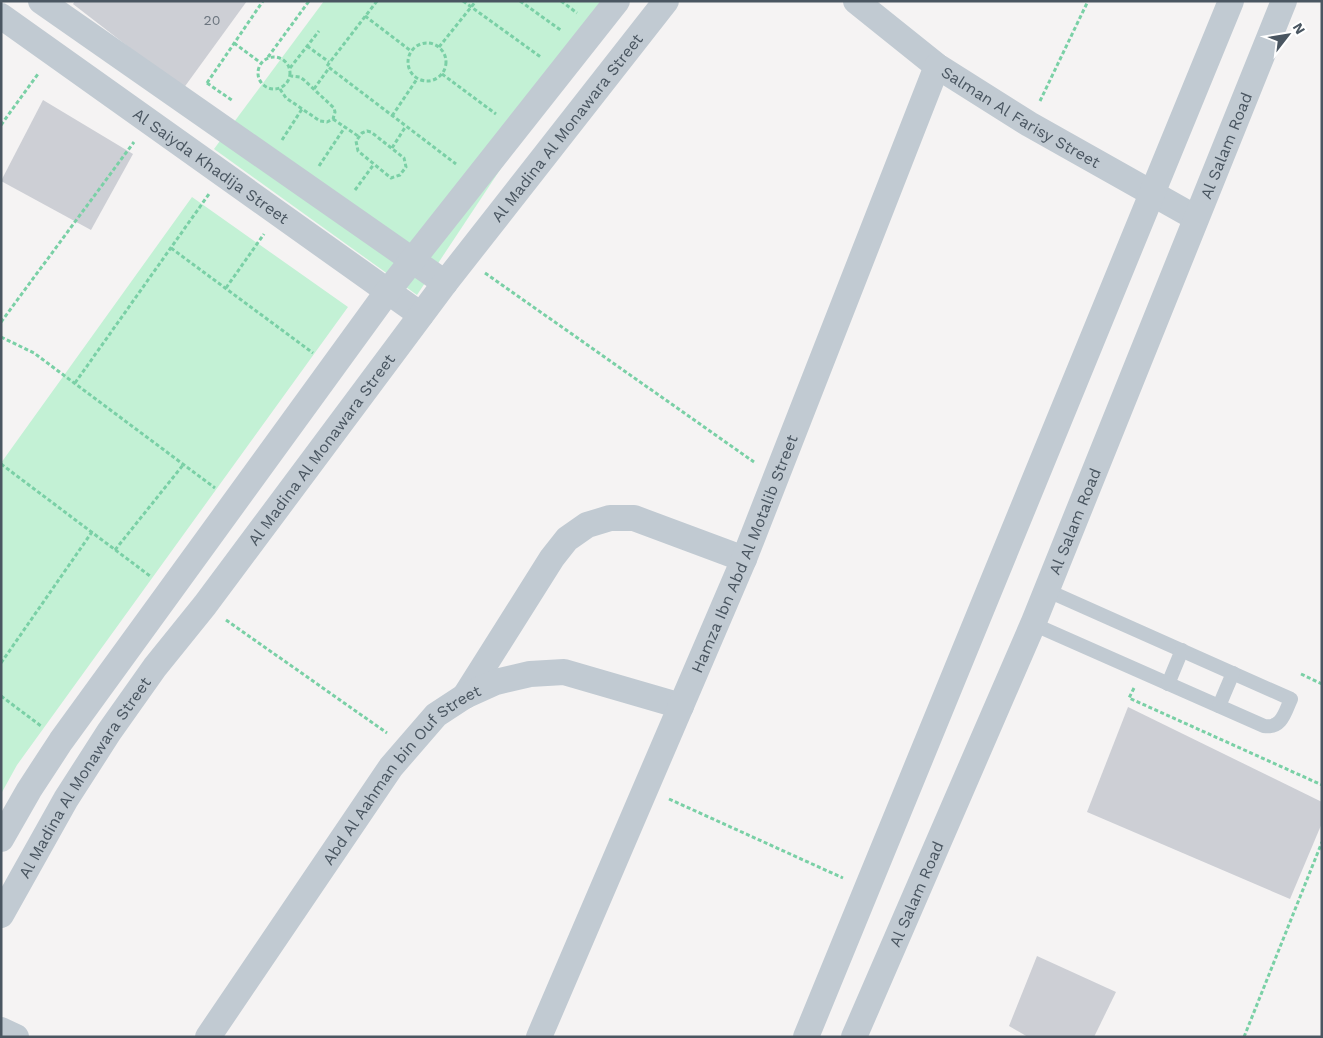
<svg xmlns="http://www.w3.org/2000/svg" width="1323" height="1038" viewBox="0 0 1323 1038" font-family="'Work Sans',sans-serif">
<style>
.green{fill:#c3f1d5}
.building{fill:#cdcfd5}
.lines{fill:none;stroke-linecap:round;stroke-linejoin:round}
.path{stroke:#7ad0a6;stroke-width:3;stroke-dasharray:4 2.5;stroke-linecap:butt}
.service{stroke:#c1cad2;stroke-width:14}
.minor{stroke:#c1cad2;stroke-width:26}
.labels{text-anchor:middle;stroke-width:4;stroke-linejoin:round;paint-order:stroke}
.number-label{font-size:14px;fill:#6b747e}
.street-label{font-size:16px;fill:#4a5661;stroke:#fff}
</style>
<rect width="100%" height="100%" fill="#f5f3f3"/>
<!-- green -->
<g class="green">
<path d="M324 1H612L417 295 214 149Z"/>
<path d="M192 197 348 307 17 765 1 794V463Z"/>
</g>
<!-- building -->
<g class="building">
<path d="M75 1H247L183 89 73 4Z"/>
<path d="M43 100 133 154 91 230 1 181Z"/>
<path d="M1128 707 1322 802V823L1290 899 1087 812Z"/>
<path d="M1037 956 1116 992 1094 1037H1028L1009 1026Z"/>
</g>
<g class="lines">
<!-- path -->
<g class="path">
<path d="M377 1 327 66 456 164"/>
<path d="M463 1 542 58"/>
<path d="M520 1 562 31"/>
<path d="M561 1 577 13"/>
<path d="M365 16 411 51"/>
<path d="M234 43 261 63"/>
<circle cx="427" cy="62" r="19"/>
<path d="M307 46 329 62"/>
<path d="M439 47 476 1"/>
<circle cx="274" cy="73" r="16"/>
<path d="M268 57 309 1"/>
<path d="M290 68 319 31"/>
<path d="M442 74 496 114"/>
<path d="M207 83 233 101"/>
<path d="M207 83 263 1"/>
<path d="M280 89 286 98 320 121 327 122 333 119 335 112 334 108 304 80 300 77 291 76"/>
<path d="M314 89 329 68"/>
<path d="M1040 101 1088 1"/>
<path d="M392 116 417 79"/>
<path d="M333 119 358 136"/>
<path d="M1 125 38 74"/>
<path d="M367 131 371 132 404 158 406 167 400 175 391 178 358 151 356 141 362 133Z"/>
<path d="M282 140 302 109"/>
<path d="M392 148 406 126"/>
<path d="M319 166 345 127"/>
<path d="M355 190 374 164"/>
<path d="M171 248 313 353"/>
<path d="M485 273 754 462"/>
<path d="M226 288 264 234"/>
<path d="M1 322 134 142"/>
<path d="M1 337 34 353 215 488"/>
<path d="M75 383 209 194"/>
<path d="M1 464 150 576"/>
<path d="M115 550 183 465"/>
<path d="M226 620 387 733"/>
<path d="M1 663 92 532"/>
<path d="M1301 674 1322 684"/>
<path d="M1134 688 1129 698 1322 785"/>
<path d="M1 696 41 726"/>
<path d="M669 799 843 878"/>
<path d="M1244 1037 1322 842"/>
</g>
<!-- service -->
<g class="service">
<path d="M1033 624 1264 726C1282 729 1285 712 1291 699L1046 590"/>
<path d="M1168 684 1182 650"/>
<path d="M1219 706 1233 673"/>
</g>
<!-- minor -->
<g class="minor">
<path d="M41 1 445 283"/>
<path id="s1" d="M856 1 937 66 1029 124 1196 218"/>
<path id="s2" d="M1 16 421 315"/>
<path d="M465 696 552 558 567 539 587 525 610 518H634L744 559"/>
<path d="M1 839 29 790 61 741 388 291 617 1"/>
<path id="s3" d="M1 915 66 799 109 732 155 667 205 605 445 283 666 1"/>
<path d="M1 1030 16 1037"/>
<path id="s4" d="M208 1037 391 767 436 715 465 696 496 682 530 674 564 672 681 706"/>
<path id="s5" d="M539 1037 744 559 937 66"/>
<path d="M806 1037 1231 1"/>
<path id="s6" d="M854 1037 1033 624 1284 1"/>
</g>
</g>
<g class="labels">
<!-- number labels -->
<g class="number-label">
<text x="212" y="25">20</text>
</g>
<!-- street labels -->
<g class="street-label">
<text dy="6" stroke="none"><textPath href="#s1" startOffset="202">Salman Al Farisy Street</textPath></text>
<text dy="6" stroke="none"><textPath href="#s3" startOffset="971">Al Madina Al Monawara Street</textPath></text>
<text dy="6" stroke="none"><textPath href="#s6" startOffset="966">Al Salam Road</textPath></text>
<text dy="6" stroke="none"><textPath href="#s2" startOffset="258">Al Saiyda Khadija Street</textPath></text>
<text dy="6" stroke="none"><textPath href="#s3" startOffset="566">Al Madina Al Monawara Street</textPath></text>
<text dy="6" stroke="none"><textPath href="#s6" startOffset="561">Al Salam Road</textPath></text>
<text dy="6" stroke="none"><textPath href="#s5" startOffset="525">Hamza Ibn Abd Al Motalib Street</textPath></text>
<text dy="6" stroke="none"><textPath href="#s3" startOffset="161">Al Madina Al Monawara Street</textPath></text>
<text dy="6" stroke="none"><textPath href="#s4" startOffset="328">Abd Al Aahman bin Ouf Street</textPath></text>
<text dy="6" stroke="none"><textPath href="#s6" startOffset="156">Al Salam Road</textPath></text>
</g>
</g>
<!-- border -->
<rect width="1323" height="1038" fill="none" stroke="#4a5661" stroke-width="5"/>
<!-- north arrow -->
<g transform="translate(1288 35) rotate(59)" stroke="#ffffff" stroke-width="4" paint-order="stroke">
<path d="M0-4L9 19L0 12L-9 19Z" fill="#4a5661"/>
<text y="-8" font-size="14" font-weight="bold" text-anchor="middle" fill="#4a5661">N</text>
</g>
</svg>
